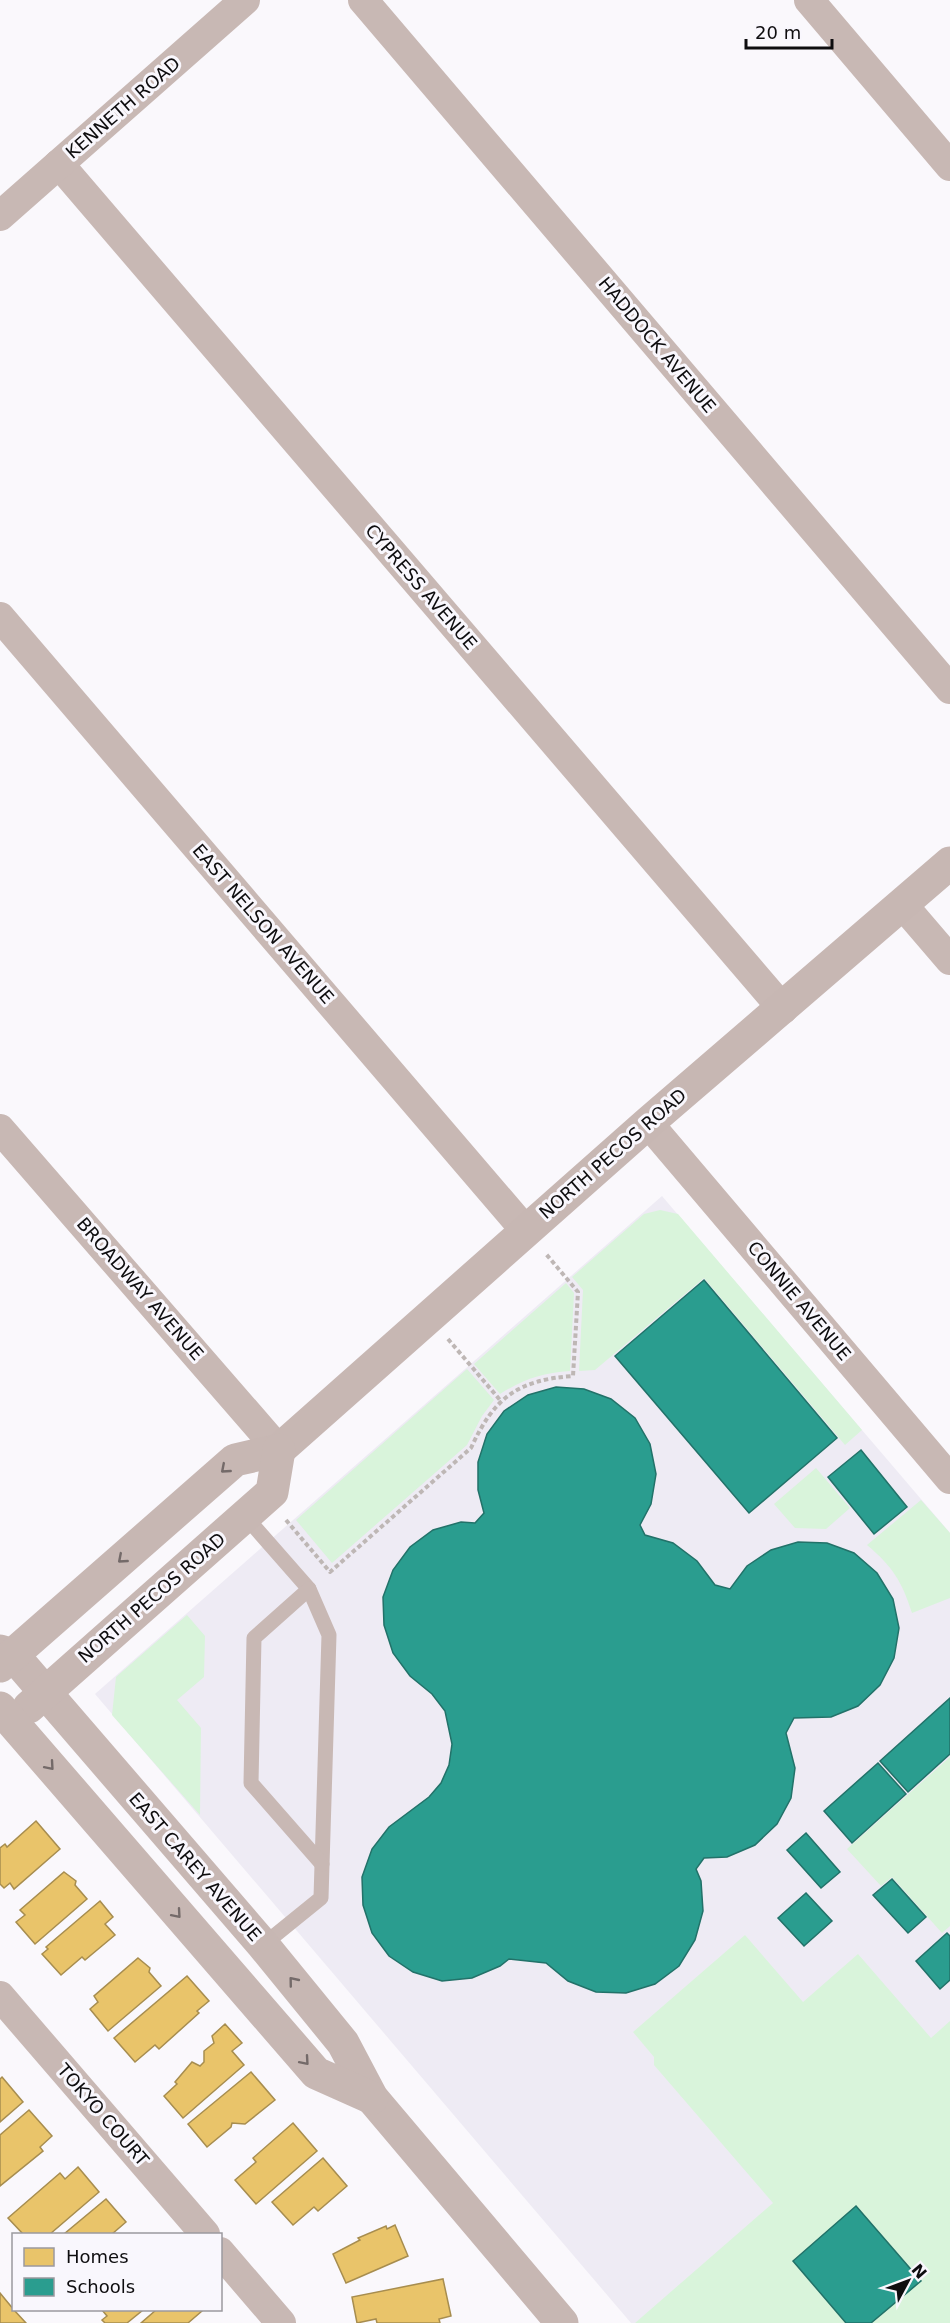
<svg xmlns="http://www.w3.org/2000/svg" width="950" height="2323" viewBox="0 0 950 2323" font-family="'DejaVu Sans',sans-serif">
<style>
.built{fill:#eeebf4}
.green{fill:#d9f4db}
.homes{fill:#e9c46a;stroke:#a78d4f;stroke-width:1.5}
.schools{fill:#2a9d8f;stroke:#227269;stroke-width:1.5}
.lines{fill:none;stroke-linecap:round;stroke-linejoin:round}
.path{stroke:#beb7b5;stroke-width:4;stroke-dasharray:4.5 3;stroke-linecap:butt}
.lane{stroke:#c8b8b4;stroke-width:15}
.street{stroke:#c8b8b4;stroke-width:30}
.secondary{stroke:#c7b7b3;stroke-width:33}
.oneway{stroke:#746a69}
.labels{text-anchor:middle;stroke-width:6;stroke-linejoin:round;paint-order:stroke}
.street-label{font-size:18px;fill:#0e0d0f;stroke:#f9f7fd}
</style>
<rect width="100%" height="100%" fill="#faf8fc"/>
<!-- built -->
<path class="built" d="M662 1196 950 1533V2323H631L95 1694Z"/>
<!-- green -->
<g class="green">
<path d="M660 1210 678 1214 862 1430 845 1445 704 1278 595 1370 579 1371 583 1290 572 1277 644 1214Z"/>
<path d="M566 1283 574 1293 570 1371C542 1373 524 1379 500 1394L474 1364Z"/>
<path d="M467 1369 494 1400 482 1416 467 1445 332 1563 296 1520Z"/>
<path d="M816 1468 850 1508 826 1529 795 1528 774 1504Z"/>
<path d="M921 1500 950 1533V1598L912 1613C902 1581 892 1566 867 1545Z"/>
<path d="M187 1615 205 1636 204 1677 177 1700 201 1728 200 1815 112 1715 116 1677Z"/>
<path d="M950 1757V1926L942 1933 892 1877 881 1886 847 1849Z"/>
<path d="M745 1935 803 2002 858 1954 931 2038 950 2021V2323H635L773 2203 654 2065V2057L633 2032Z"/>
</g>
<!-- homes -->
<g class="homes">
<path d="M36 1821 60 1849 14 1889 10 1883 4 1888 0 1884V1848L5 1844 7 1847Z"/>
<path d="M64 1872 76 1881 75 1885 87 1899 35 1944 16 1922 25 1915 20 1910Z"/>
<path d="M100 1901 113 1917 105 1924 115 1935 85 1960 82 1957 61 1975 42 1954 48 1949 46 1947Z"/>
<path d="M138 1958 150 1968 149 1972 161 1986 108 2031 90 2009 98 2002 94 1996Z"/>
<path d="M187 1976 209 2001 197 2011 199 2013 159 2049 155 2045 135 2062 114 2038Z"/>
<path d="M225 2024 242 2043 232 2051 244 2065 183 2118 164 2096 177 2084 175 2082 192 2062 200 2066 204 2062V2051L214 2043 212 2036Z"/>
<path d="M251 2072 275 2100 245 2124 232 2123 231 2127 207 2147 188 2124Z"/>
<path d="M2 2077 23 2102 0 2122V2079Z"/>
<path d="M29 2110 52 2136 40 2147 43 2151 0 2186V2135Z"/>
<path d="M293 2123 317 2151 256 2204 235 2180 256 2162 253 2158Z"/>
<path d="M323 2158 347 2186 318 2211 314 2207 293 2225 272 2202Z"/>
<path d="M78 2167 99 2192 50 2234H23L8 2218 60 2173 65 2179Z"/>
<path d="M106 2199 126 2222 112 2234H64Z"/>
<path d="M395 2225 408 2256 346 2283 333 2254 360 2240 358 2238 386 2226 387 2229Z"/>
<path d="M443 2279 451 2316 439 2319 440 2323H377L376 2319 357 2323 352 2297Z"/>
<path d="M0 2293 14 2310 26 2323H0Z"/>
<path d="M102 2310H143L127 2323H105L102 2320 107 2316Z"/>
<path d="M156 2310H201L202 2311 188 2323H141Z"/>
</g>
<!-- schools -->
<g class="schools">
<path d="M704 1280 837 1438 749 1513 615 1356Z"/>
<path d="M556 1387 584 1389 611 1399 635 1418 650 1444 656 1474 651 1504 640 1525 645 1535 673 1543 697 1561 715 1585 730 1589 747 1566 771 1550 798 1542 827 1543 854 1553 877 1573 893 1599 899 1628 894 1658 880 1685 858 1706 831 1717 794 1718 786 1733 795 1768 791 1798 777 1824 755 1845 727 1857 704 1858 696 1869 701 1881 703 1911 695 1940 679 1966 655 1984 626 1993 596 1992 568 1981 546 1963 509 1959 500 1966 472 1978 442 1981 413 1972 389 1956 372 1933 363 1905 362 1877 372 1849 389 1827 429 1797 441 1783 449 1765 452 1744 445 1711 432 1694 410 1676 393 1653 384 1625 383 1597 393 1570 410 1547 433 1530 461 1522 475 1523 484 1513 478 1490V1462L487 1434 504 1411 528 1395Z"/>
<path d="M861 1450 907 1507 874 1534 828 1477Z"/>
<path d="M950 1698V1754L908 1792 880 1761Z"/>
<path d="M878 1763 906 1794 852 1843 824 1811Z"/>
<path d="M806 1833 840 1872 821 1888 787 1850Z"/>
<path d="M892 1879 926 1917 908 1933 873 1895Z"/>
<path d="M806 1893 832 1921 804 1946 778 1918Z"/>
<path d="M947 1933 950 1936V1980L940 1989 916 1961Z"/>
<path d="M856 2206 921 2281 871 2323H846L793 2261Z"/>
</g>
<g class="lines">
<!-- path -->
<g class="path">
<path d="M448 1339 500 1400"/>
<path d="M286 1520 330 1572 471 1448C494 1398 517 1380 573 1376L578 1292 546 1254"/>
</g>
<!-- lane -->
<g class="lane">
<path d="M245 1516 309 1589 329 1635 321 1898 263 1945"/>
<path d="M309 1589 254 1638 251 1783 322 1864"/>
</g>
<!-- street -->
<g class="street">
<path d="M363 0 950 689"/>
<path d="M809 0 950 166"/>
<path d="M59 164 783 1009"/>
<path d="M0 216 245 0"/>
<path d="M0 617 525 1230"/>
<path d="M902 904 950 960"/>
<path d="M648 1123 950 1479"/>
<path d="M0 1129 279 1450"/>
<path d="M0 1996 205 2234"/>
<path d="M220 2252 281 2323"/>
</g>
<!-- secondary -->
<g class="secondary">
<path d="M0 1651 13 1655 263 1945 343 2043 372 2098 562 2323"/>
<path d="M0 1666 235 1460 279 1450 648 1123 950 863"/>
<path d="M29 1707 272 1492 279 1450"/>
<path d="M0 1708 316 2073 372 2098"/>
</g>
</g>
<!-- one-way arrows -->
<defs><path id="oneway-chevron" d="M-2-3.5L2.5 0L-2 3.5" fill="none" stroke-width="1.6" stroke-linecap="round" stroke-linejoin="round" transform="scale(1.5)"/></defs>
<g class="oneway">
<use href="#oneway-chevron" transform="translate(225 1469) rotate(139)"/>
<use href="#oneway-chevron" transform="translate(122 1559) rotate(139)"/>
<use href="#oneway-chevron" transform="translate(50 1766) rotate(49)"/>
<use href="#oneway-chevron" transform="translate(177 1914) rotate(49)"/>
<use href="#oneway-chevron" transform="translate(293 1981) rotate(-129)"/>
<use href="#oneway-chevron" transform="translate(305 2061) rotate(49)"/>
</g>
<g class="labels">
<!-- street labels -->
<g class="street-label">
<text transform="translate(123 108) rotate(-41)" y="6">KENNETH ROAD</text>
<text transform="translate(657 345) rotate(50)" y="6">HADDOCK AVENUE</text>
<text transform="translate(421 587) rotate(49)" y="6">CYPRESS AVENUE</text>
<text transform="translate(263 924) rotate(49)" y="6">EAST NELSON AVENUE</text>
<text transform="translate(613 1154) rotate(-41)" y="6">NORTH PECOS ROAD</text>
<text transform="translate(140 1289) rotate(49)" y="6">BROADWAY AVENUE</text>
<text transform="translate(799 1301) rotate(50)" y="6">CONNIE AVENUE</text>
<text transform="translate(152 1598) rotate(-41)" y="6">NORTH PECOS ROAD</text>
<text transform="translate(195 1867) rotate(49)" y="6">EAST CAREY AVENUE</text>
<text transform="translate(103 2115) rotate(49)" y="6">TOKYO COURT</text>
</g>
</g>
<!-- legend -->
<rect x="12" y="2233" width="210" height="78" fill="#f9f7fd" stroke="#9b999e" stroke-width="1.5"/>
<rect x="24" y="2248" width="30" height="18" fill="#e9c46a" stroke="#9b999e" stroke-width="1.5"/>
<text x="66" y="2263" font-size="18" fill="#0e0d0f">Homes</text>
<rect x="24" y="2278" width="30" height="18" fill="#2a9d8f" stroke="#9b999e" stroke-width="1.5"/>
<text x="66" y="2293" font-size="18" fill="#0e0d0f">Schools</text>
<!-- north arrow -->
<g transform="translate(908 2281) rotate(49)" stroke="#f9f7fd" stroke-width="4.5" paint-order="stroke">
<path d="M0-4.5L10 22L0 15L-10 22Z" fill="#0e0d0f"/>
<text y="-9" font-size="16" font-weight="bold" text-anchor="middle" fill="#0e0d0f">N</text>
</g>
<!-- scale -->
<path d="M746 39v9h86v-9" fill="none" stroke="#0e0d0f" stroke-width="3"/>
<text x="755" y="39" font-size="18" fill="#0e0d0f" stroke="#f9f7fd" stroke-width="4.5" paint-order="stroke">20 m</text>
</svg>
